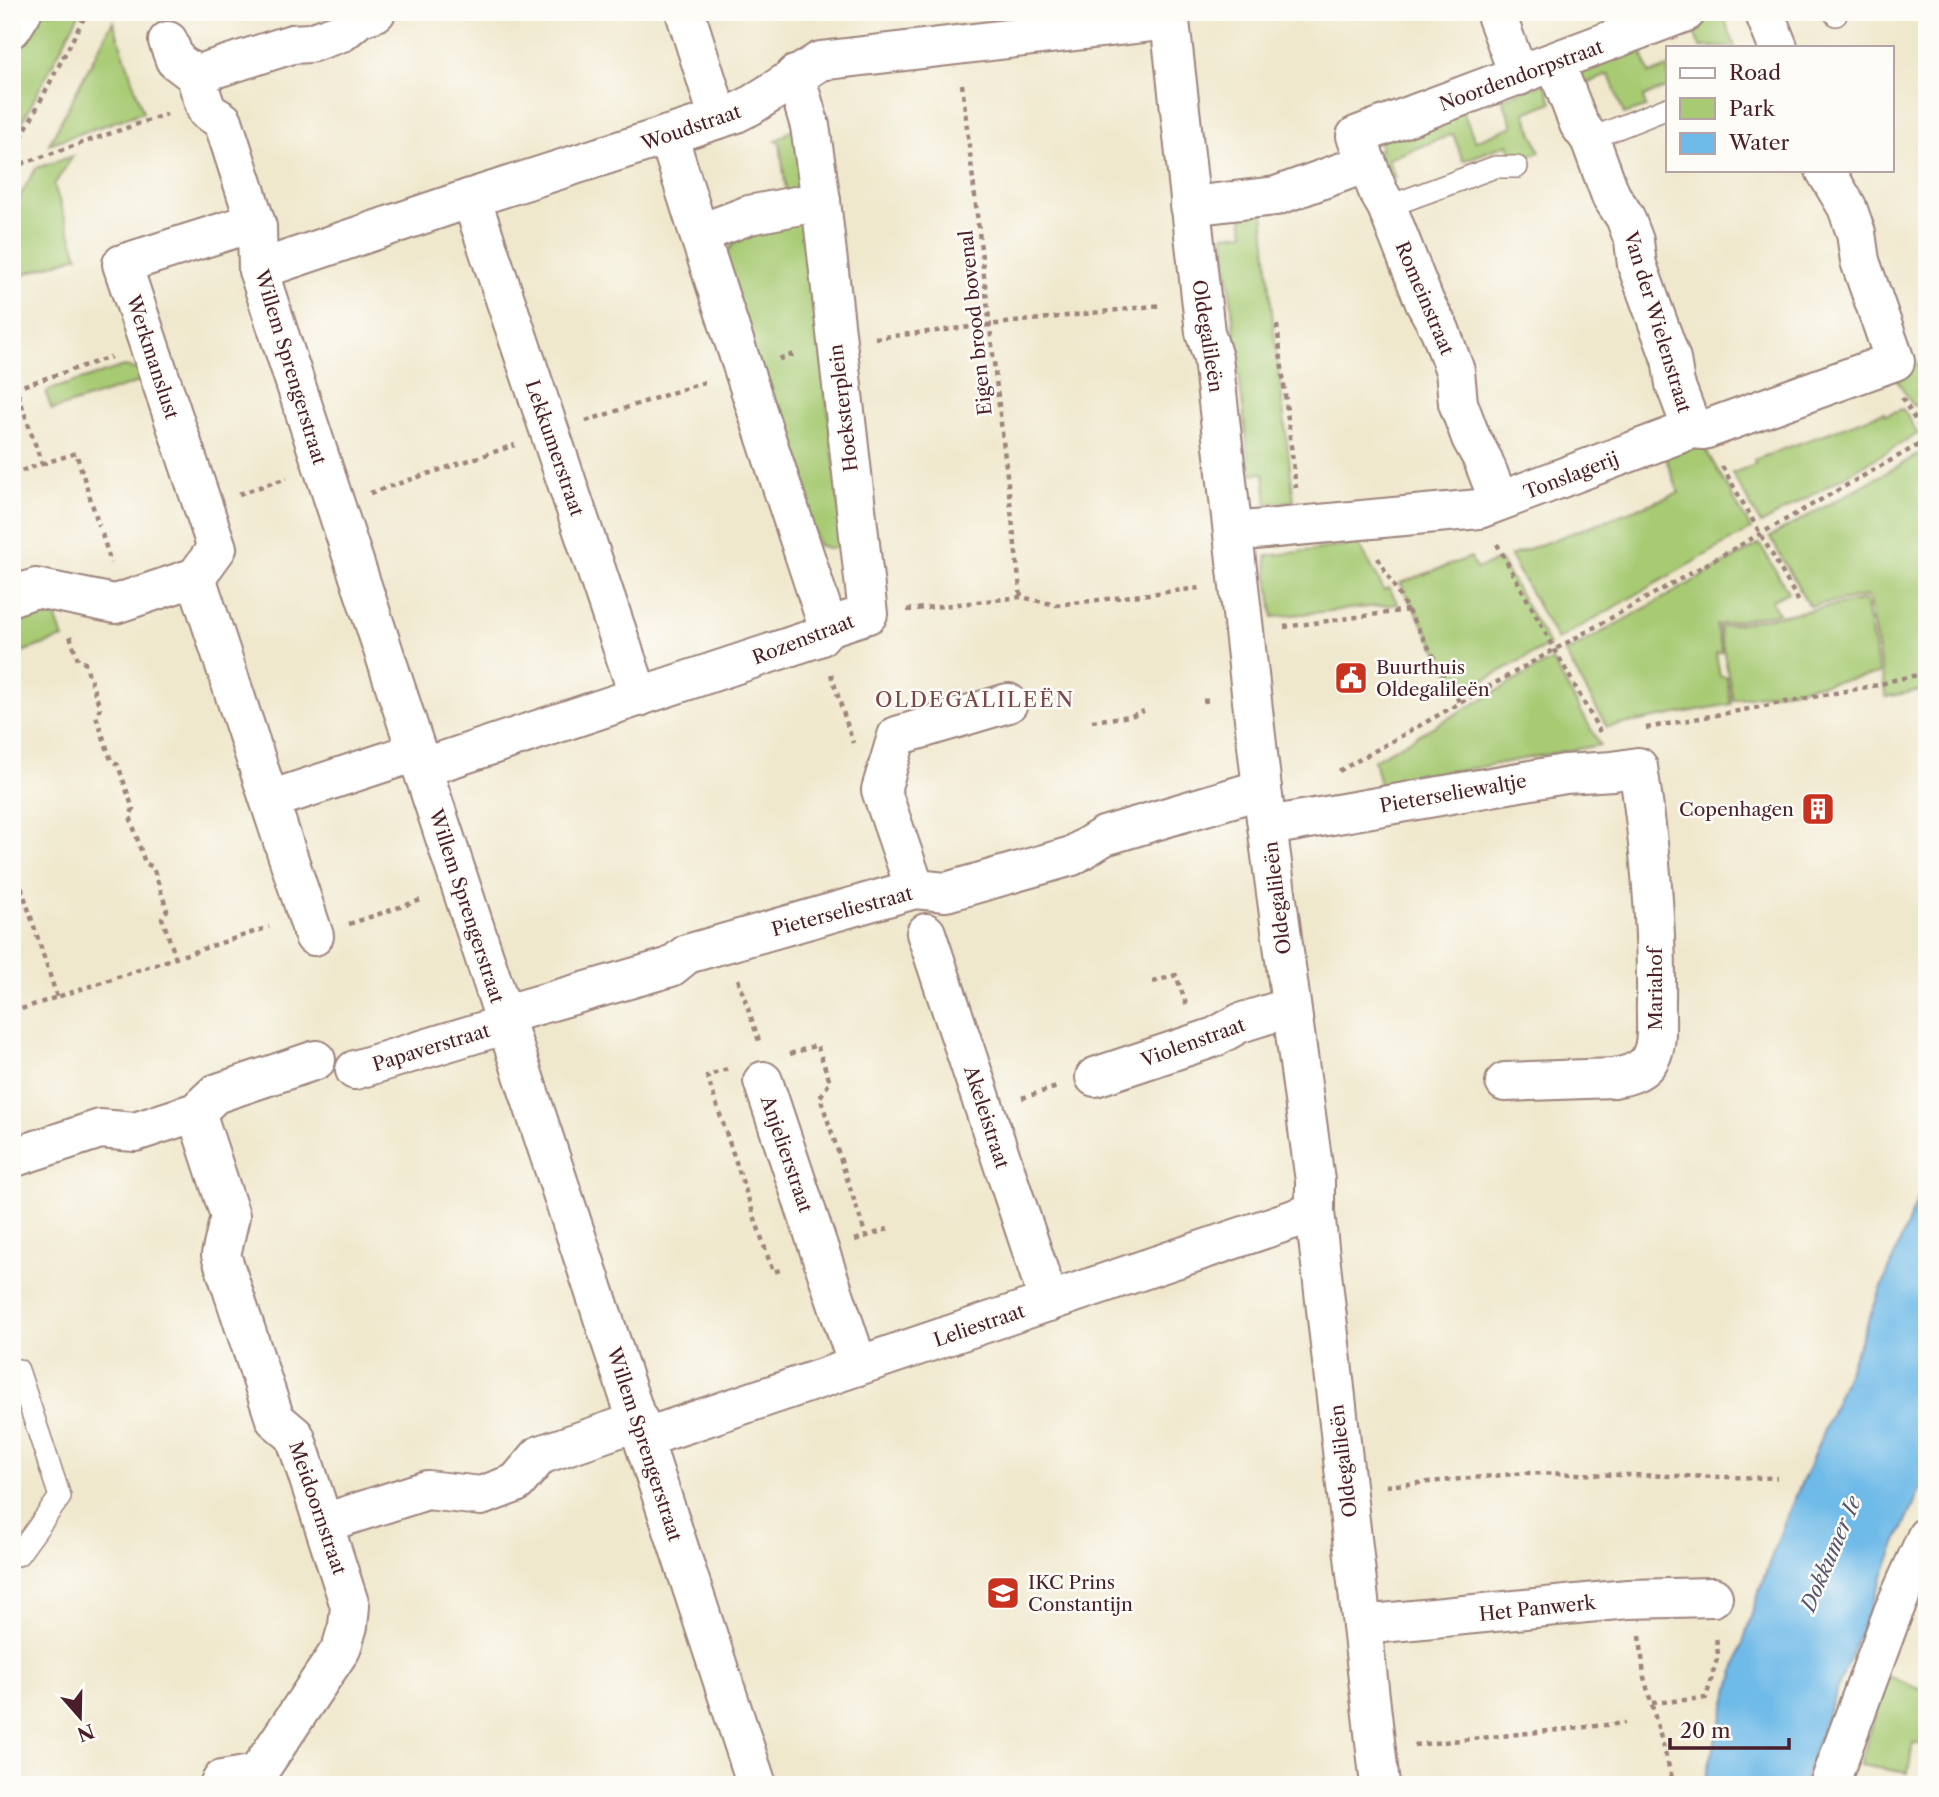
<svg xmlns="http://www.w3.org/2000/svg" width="1939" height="1797" viewBox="0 0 1939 1797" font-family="'Libre Caslon Text',serif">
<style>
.green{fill:#a7ca73;stroke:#78744f;stroke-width:2}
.water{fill:#6ebae8;stroke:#5c6c8a;stroke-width:2}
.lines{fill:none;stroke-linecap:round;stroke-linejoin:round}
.service-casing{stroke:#9d847c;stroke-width:24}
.minor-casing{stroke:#9d847c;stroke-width:42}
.secondary-casing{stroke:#9d847c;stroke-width:42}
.path{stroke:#9d847c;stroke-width:4.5;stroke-dasharray:5 5;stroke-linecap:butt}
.service{stroke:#fff;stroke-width:21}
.minor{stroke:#fff;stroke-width:38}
.secondary{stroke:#fff;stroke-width:38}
.labels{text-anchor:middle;stroke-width:5;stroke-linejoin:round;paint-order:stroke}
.street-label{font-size:19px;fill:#4a1f2b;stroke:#fdfcf7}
.poi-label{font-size:19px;fill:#4a1f2b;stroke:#fdfcf7;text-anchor:start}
.neighbourhood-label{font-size:21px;letter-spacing:2px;fill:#7a474b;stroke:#fdfcf7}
.water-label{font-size:21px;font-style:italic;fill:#57556d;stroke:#fdfcf7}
</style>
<rect width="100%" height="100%" fill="#fdfcf7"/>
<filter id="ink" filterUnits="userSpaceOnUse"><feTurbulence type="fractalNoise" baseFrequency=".0143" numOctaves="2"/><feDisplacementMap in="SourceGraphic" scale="14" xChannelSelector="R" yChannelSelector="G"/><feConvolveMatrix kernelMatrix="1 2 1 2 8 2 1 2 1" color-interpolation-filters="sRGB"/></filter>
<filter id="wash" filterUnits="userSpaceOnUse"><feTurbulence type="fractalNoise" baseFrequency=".00686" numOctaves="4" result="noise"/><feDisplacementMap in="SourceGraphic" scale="28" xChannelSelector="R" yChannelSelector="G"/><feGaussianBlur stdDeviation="1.57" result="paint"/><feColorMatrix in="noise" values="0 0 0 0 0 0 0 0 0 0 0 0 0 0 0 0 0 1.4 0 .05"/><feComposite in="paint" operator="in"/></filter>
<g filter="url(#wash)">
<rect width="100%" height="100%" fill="#f0e8cd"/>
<!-- green -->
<g class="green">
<path d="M40 12H80L12 141V58Z"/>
<path d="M1709 12H1735L1724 17 1735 47H1700L1691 26 1711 18Z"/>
<path d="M113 21 143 112 49 144Z"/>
<path d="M1639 47 1650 74 1668 67V87L1643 97 1646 107 1624 114 1609 75 1581 85 1575 71Z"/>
<path d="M1544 83 1552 102 1525 113 1540 152 1515 161 1508 144 1463 161 1453 134 1388 159 1395 178 1387 182 1378 159 1381 140 1462 109 1475 141 1513 126 1502 98Z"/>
<path d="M793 129 806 187 786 192 780 143 776 141Z"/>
<path d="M73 156 54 185 78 256 12 278V210L36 168Z"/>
<path d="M1263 211 1273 323 1294 501 1267 504 1264 473 1250 474 1224 235 1244 233 1242 213Z"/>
<path d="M807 218 843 544 831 549 818 545 722 258 736 241 750 229Z"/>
<path d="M1927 361V400L1913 406 1893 373Z"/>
<path d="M124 366 138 370 148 379 52 410 46 394 49 390Z"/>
<path d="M1903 409 1918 434 1761 524 1732 473 1755 465 1754 460 1884 412 1885 415Z"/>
<path d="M1703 445 1751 529 1557 640 1510 556 1679 493 1665 456Z"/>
<path d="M1927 450V689L1886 697 1868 596 1809 606 1770 537Z"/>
<path d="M1359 544 1384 590 1389 588 1398 604 1273 617 1266 556Z"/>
<path d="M1760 544 1788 592 1771 601 1778 613 1716 625 1722 652 1716 653 1720 676H1726L1731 704 1607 727 1565 653Z"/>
<path d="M1471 557 1476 569 1500 560 1549 645 1461 693 1400 583Z"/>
<path d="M1865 600 1879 674 1733 700 1719 627Z"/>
<path d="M40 608H46L54 612 63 638 12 655V617Z"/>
<path d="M1552 660 1600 745 1380 785 1374 760Z"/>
<path d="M1887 1676 1927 1692V1744L1913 1743 1908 1773 1860 1765Z"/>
</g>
<!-- water -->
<path class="water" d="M1927 1176V1475L1895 1546 1827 1715 1803 1785H1704C1732 1677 1761 1567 1809 1467Z"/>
</g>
<g filter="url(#ink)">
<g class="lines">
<defs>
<g id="service">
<path d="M1834 12 1836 15"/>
<path d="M1590 139 1668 108"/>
<path d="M1387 207 1495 167H1517"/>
<path d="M12 1372 18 1370 60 1497 18 1555"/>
</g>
<g id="minor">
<path d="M685 12 719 119"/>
<path d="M1169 12 1205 332 1213 358 1262 789 1315 1181V1212L1380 1785"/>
<path d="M1495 12 1519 76"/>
<path d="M1764 12 1778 47"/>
<path d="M168 41 175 60 195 75 207 111 223 121 257 227 258 270 757 1785"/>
<path d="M1555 63 1579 124 1590 139 1611 196 1625 217 1634 241 1637 265 1671 359 1675 384 1692 429"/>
<path d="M195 75 292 44 310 43 342 32 360 17 376 12"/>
<path d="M795 75 810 126 821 201"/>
<path d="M668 135 699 234"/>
<path d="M471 198 639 697"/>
<path d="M1190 206 1276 196 1367 163"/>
<path d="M258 270 471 198 734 114 750 106 820 61 1170 20"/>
<path d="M1499 501 1483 460 1471 438 1458 403 1455 371 1440 330 1425 303 1387 207 1378 191 1356 136 1686 12"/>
<path d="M1233 532 1479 509 1692 429 1704 430 1895 361 1860 261 1856 233 1847 207 1825 170"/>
<path d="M196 577 314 936"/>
<path d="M12 596 36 588 115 604 196 577 217 548 122 264 255 222"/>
<path d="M422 768 819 637 828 627 868 614 821 201 749 215 699 234 828 627"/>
<path d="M270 800 416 752"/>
<path d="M1269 826 1565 774 1613 771 1638 767C1650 845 1657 923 1656 1001 1655 1021 1660 1047 1647 1063 1639 1073 1625 1076 1614 1078L1505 1082"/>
<path d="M915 889 881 790 897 736 1008 703"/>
<path d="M926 933 1049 1302"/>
<path d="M503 1015 671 967 687 954 915 889 946 892 1072 856 1104 836 1262 789"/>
<path d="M355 1070 507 1024"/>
<path d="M1095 1077 1215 1037 1240 1023 1291 1007"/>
<path d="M763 1081 858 1366"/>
<path d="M196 1112 230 1216 221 1255 275 1419 295 1436 350 1606 348 1626 341 1649 257 1774 222 1780 219 1785"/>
<path d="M12 1158 100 1129 135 1132 196 1112 215 1094 316 1060"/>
<path d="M644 1438 1315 1212"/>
<path d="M324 1523 427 1490 481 1496 516 1483 540 1455 639 1421"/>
<path d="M1362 1625 1628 1599 1713 1597"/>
<path d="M1829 1785 1893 1612 1927 1536"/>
</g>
<path id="secondary" d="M12 28 22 12"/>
</defs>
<!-- service casing -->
<use href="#service" class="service-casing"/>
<!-- minor casing -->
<use href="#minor" class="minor-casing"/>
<!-- secondary casing -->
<use href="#secondary" class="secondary-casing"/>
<!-- path -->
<g class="path">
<path d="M962 84 1021 597"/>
<path d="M12 155 87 12"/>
<path d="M12 167 167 114"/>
<path d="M1277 325 1296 488"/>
<path d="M875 338 1162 305"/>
<path d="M779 359 798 353"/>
<path d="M1902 398 1927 439"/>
<path d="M586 421 708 381"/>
<path d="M42 464 76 453 99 526"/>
<path d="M1722 466 1799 602"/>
<path d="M12 474 42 464 16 388 111 357"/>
<path d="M370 493 515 445"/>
<path d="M239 494 287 478"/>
<path d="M102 534 111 563"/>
<path d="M1497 544 1600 732"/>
<path d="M1378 558 1460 703"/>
<path d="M907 610 1021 597 1056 605 1200 588"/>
<path d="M1284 627 1408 610"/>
<path d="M70 636 78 660 85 663 100 708 96 716 111 760 118 765 133 809 130 816 145 863 153 867 167 910 162 918 176 958"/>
<path d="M831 674 853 743"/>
<path d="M1203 701 1213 700"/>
<path d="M1092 721 1131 716 1144 711"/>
<path d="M1646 728 1878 685 1894 680 1927 673"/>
<path d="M1339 771 1927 440"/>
<path d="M12 859 57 997"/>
<path d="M349 924 424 899"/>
<path d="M738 979 760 1044"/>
<path d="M1153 982 1176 975 1187 1007"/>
<path d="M12 1012 269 927"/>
<path d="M790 1054 817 1045 830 1082 820 1097 866 1236"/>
<path d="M727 1069 707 1076 773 1272 784 1269"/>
<path d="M1022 1098 1057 1087"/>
<path d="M855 1240 888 1229"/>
<path d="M1386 1486 1525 1473 1777 1478"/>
<path d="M1640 1636 1644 1677 1674 1785"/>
<path d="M1652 1703 1706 1698 1718 1655 1716 1636"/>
<path d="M1414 1745 1625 1723"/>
</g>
<!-- service -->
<use href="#service" class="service"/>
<!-- minor -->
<use href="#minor" class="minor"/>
<!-- secondary -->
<use href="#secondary" class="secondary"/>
</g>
</g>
<!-- icons -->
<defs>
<symbol id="civic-square" viewBox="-11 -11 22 22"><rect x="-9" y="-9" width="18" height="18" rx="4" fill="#c8321e" stroke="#fdfcf7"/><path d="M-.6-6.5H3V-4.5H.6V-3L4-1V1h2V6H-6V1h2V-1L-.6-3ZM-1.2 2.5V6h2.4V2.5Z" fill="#fff"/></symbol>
<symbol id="building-square" viewBox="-11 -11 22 22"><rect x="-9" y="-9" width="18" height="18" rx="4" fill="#c8321e" stroke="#fdfcf7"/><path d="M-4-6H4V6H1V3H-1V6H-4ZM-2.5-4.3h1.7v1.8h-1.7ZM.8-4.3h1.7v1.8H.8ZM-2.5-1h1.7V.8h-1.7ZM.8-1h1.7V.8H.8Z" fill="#fff"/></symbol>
<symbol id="school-square" viewBox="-11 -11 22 22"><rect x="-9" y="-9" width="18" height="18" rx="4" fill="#c8321e" stroke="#fdfcf7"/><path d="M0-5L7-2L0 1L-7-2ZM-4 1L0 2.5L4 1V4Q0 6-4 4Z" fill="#fff"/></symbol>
</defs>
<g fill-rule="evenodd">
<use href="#civic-square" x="1332" y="659" width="38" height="38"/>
<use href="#building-square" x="1799" y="790" width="38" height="38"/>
<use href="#school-square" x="984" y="1574" width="38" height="38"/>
</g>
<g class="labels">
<!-- street labels -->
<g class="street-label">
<text transform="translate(1521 75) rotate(-20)" y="7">Noordendorpstraat</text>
<text transform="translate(691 127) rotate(-19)" y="7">Woudstraat</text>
<text transform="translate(1425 298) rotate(67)" y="7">Romeinstraat</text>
<text transform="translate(1658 322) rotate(73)" y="7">Van der Wielenstraat</text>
<text transform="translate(975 323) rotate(-96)" y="7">Eigen brood bovenal</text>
<text transform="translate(1208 336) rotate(81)" y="7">Oldegalileën</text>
<text transform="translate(153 357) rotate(72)" y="7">Werkmanslust</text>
<text transform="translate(291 367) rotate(73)" y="7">Willem Sprengerstraat</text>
<text transform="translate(843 408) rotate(-97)" y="7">Hoeksterplein</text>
<text transform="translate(555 448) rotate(71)" y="7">Lekkumerstraat</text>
<text transform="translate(1571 475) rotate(-21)" y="7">Tonslagerij</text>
<text transform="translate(803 639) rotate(-21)" y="7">Rozenstraat</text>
<text transform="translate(1453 793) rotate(-10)" y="7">Pieterseliewaltje</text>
<text transform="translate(1277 898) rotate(-97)" y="7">Oldegalileën</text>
<text transform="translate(467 906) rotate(72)" y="7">Willem Sprengerstraat</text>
<text transform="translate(842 911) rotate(-15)" y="7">Pieterseliestraat</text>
<text transform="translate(1655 989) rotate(-90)" y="7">Mariahof</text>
<text transform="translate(1193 1042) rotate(-20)" y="7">Violenstraat</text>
<text transform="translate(431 1047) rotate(-17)" y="7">Papaverstraat</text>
<text transform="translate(987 1117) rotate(72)" y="7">Akeleistraat</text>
<text transform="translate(787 1154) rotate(71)" y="7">Anjelierstraat</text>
<text transform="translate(979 1325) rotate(-19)" y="7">Leliestraat</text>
<text transform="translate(645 1444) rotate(72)" y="7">Willem Sprengerstraat</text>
<text transform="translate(1343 1461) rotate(-97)" y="7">Oldegalileën</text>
<text transform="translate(318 1508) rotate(71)" y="7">Meidoornstraat</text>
<text transform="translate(1537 1608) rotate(-6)" y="7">Het Panwerk</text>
</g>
<!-- poi labels -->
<g class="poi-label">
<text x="1376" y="674">Buurthuis<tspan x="1376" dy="22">Oldegalileën</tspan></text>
<text x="1794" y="816" text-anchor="end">Copenhagen</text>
<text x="1028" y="1589">IKC Prins<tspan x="1028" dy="22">Constantijn</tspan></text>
</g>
<!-- neighbourhood labels -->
<g class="neighbourhood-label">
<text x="975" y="707">OLDEGALILEËN</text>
</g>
<!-- water labels -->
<g class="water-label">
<text transform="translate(1831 1554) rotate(-67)" y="7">Dokkumer Ie</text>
</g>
</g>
<!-- margin -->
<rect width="1939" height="1797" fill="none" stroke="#fdfcf7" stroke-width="42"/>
<!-- legend -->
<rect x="1666" y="46" width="228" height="126" fill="#fdfcf7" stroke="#b5a4a5" stroke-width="2"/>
<rect x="1680" y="68" width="35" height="10" fill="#ffffff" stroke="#b5a4a5" stroke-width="2"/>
<text x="1729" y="80" font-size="21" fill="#4a1f2b">Road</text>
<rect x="1680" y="98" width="35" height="21" fill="#a7ca73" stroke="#b5a4a5" stroke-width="2"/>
<text x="1729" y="116" font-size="21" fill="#4a1f2b">Park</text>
<rect x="1680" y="133" width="35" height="21" fill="#6ebae8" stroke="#b5a4a5" stroke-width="2"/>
<text x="1729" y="150" font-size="21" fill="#4a1f2b">Water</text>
<!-- north arrow -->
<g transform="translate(80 1717) rotate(160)" stroke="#fdfcf7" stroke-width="5" paint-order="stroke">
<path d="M0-5L12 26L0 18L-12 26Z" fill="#4a1f2b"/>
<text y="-10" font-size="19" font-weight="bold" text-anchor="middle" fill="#4a1f2b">N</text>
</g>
<!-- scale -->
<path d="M1670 1738v10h119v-10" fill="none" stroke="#4a1f2b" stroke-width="3.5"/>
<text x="1680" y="1738" font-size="21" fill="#4a1f2b" stroke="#fdfcf7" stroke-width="5" paint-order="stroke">20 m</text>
</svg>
